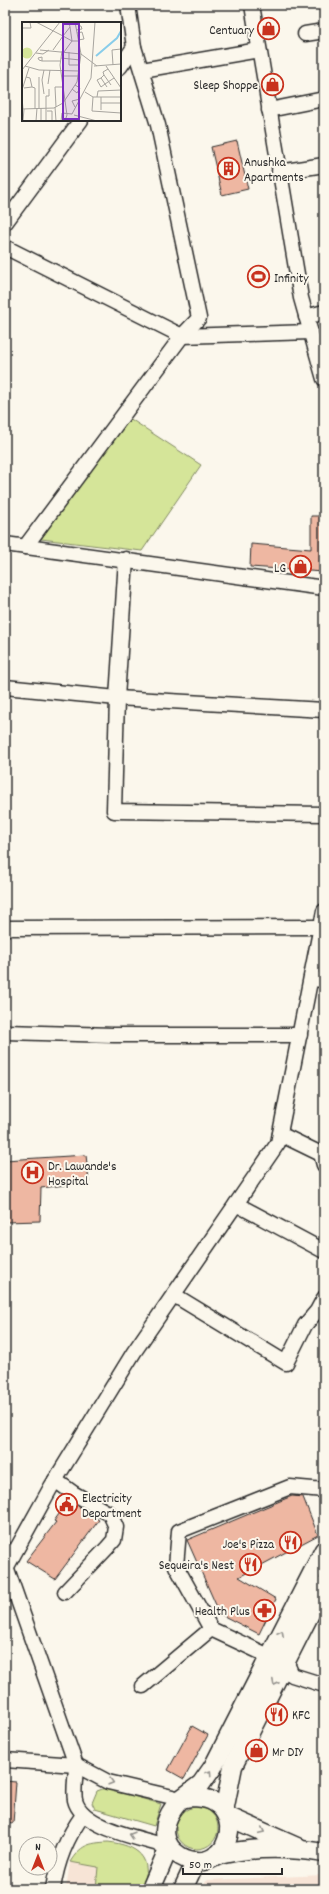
<svg xmlns="http://www.w3.org/2000/svg" width="329" height="1894" viewBox="0 0 329 1894" font-family="Dekko,sans-serif">
<style>
.built{fill:#f7e4d6}
.green{fill:#d5e599;stroke:#808862}
.building{fill:#eeb7a2;stroke:#2b2b2b}
.lines{fill:none;stroke-linecap:round;stroke-linejoin:round}
.minor-casing{stroke:#2b2b2b;stroke-width:17}
.major-casing{stroke:#2b2b2b;stroke-width:21}
.minor{stroke:#fbf7ec;stroke-width:14}
.major{stroke:#fbf7ec;stroke-width:18}
.oneway{stroke:#93918c}
.labels{text-anchor:middle;stroke-width:4;stroke-linejoin:round;paint-order:stroke}
.poi-label{font-size:13px;fill:#2b2b2b;stroke:#fbf7ec;text-anchor:end}
.inset-river{fill:none;stroke:#89cdea;stroke-width:2}
.inset-road{fill:none;stroke:#a8a59f;stroke-width:1}
.view{fill:#7b2cbf;fill-opacity:0.15;stroke:#7b2cbf;stroke-width:2}
.inset-edge{fill:none;stroke:#2b2b2b;stroke-width:2}
</style>
<rect width="100%" height="100%" fill="#fbf7ec"/>
<filter id="ink" filterUnits="userSpaceOnUse"><feTurbulence type="fractalNoise" baseFrequency=".025" numOctaves="2"/><feDisplacementMap in="SourceGraphic" scale="8" xChannelSelector="R" yChannelSelector="G"/><feConvolveMatrix kernelMatrix="1 2 1 2 8 2 1 2 1" color-interpolation-filters="sRGB"/></filter>
<g filter="url(#ink)">
<!-- built -->
<g class="built">
<path d="M70 1862 99 1867 96 1889H66Z"/>
<path d="M324 1875 320 1889H197L208 1880Z"/>
</g>
<!-- green -->
<g class="green">
<path d="M126 416 201 465 142 551 41 539Z"/>
<path d="M105 1788 161 1804 154 1826 95 1809 92 1803 97 1791Z"/>
<circle cx="197" cy="1828" r="21"/>
<path d="M108 1842C137 1845 155 1858 142 1889H96L98 1867 70 1862C81 1845 88 1843 108 1842Z"/>
</g>
<!-- building -->
<g class="building">
<path d="M237 141 248 189 222 195 211 147Z"/>
<path d="M311 516H324V572L250 567 251 544 311 549Z"/>
<path d="M86 1155 89 1182 41 1188 40 1221 5 1222V1160Z"/>
<path d="M292 1496 303 1497 318 1535 239 1577 276 1599 259 1634 220 1614 187 1540Z"/>
<path d="M69 1500 99 1520 55 1579 26 1561 56 1522 54 1521Z"/>
<path d="M192 1726 208 1735 184 1779 168 1770Z"/>
<path d="M5 1781 16 1782 13 1823 5 1822Z"/>
</g>
<g class="lines">
<defs>
<g id="minor">
<path d="M252 5 301 298 324 379"/>
<path d="M305 34 324 31"/>
<path d="M134 47 158 125 199 318 182 336"/>
<path d="M120 67 134 47 128 5"/>
<path d="M142 70 259 50"/>
<path d="M269 110 324 99"/>
<path d="M279 172 324 165"/>
<path d="M5 223 81 120"/>
<path d="M5 247 182 336 25 547"/>
<path d="M306 317 324 312"/>
<path d="M182 336 311 332"/>
<path d="M5 544 324 588"/>
<path d="M126 559 117 698 114 811 324 814"/>
<path d="M5 687 117 698 324 710"/>
<path d="M5 928 321 927"/>
<path d="M311 979 324 980"/>
<path d="M5 1032 114 1035H300"/>
<path d="M280 1134 321 1154 324 1165"/>
<path d="M236 1204 324 1251"/>
<path d="M174 1295 286 1363 305 1325 317 1311 324 1298"/>
<path d="M55 1480 73 1493 110 1514 116 1527 114 1540 107 1548 65 1592"/>
<path d="M5 1549 7 1569 76 1765C76 1776 73 1789 75 1800 81 1828 144 1839 169 1847"/>
<path d="M5 1570 51 1487 134 1352 278 1143 324 911"/>
<path d="M269 1656 211 1629 176 1566 179 1531 290 1487 324 1490"/>
<path d="M286 1661 292 1675 324 1685"/>
<path d="M143 1686 211 1629"/>
<path d="M5 1760 76 1765 108 1782 181 1799"/>
<path d="M53 1889C57 1861 66 1838 83 1815"/>
</g>
<g id="major">
<path d="M191 1797C205 1797 218 1800 225 1813 230 1821 230 1831 227 1840 214 1885 131 1852 181 1799Z"/>
<path d="M181 1799 201 1784 213 1767 324 1550"/>
<path d="M224 1811 233 1766 324 1586"/>
<path d="M227 1816 297 1847"/>
<path d="M215 1856C250 1847 288 1847 324 1853"/>
<path d="M151 1889 169 1847"/>
<path d="M183 1889 196 1861"/>
</g>
</defs>
<!-- minor casing -->
<use href="#minor" class="minor-casing"/>
<!-- major casing -->
<use href="#major" class="major-casing"/>
<!-- minor -->
<use href="#minor" class="minor"/>
<!-- major -->
<use href="#major" class="major"/>
</g>
<!-- one-way arrows -->
<defs><path id="oneway-chevron" d="M-2-3.5L2.5 0L-2 3.5" fill="none" stroke-width="1.6" stroke-linecap="round" stroke-linejoin="round"/></defs>
<g class="oneway">
<use href="#oneway-chevron" transform="translate(281 1633) rotate(-63)"/>
<use href="#oneway-chevron" transform="translate(275 1683) rotate(117)"/>
<use href="#oneway-chevron" transform="translate(209 1773) rotate(-56)"/>
<use href="#oneway-chevron" transform="translate(111 1782) rotate(16)"/>
<use href="#oneway-chevron" transform="translate(262 1831) rotate(25)"/>
<use href="#oneway-chevron" transform="translate(132 1835) rotate(-163)"/>
</g>
</g>
<!-- icons -->
<defs>
<symbol id="shop-ring" viewBox="-11 -11 22 22"><circle r="9.5" fill="#fbf7ec" stroke="#c8321e" stroke-width="1.5"/><path d="M-5-2.5h2.3a2.7 3.5 0 0 1 5.4 0H5L5.5 6h-11ZM-1.5-2.5h3a1.5 2.3 0 0 0-3 0Z" fill="#c8321e"/></symbol>
<symbol id="building-ring" viewBox="-11 -11 22 22"><circle r="9.5" fill="#fbf7ec" stroke="#c8321e" stroke-width="1.5"/><path d="M-4-6H4V6H1V3H-1V6H-4ZM-2.5-4.3h1.7v1.8h-1.7ZM.8-4.3h1.7v1.8H.8ZM-2.5-1h1.7V.8h-1.7ZM.8-1h1.7V.8H.8Z" fill="#c8321e"/></symbol>
<symbol id="stadium-ring" viewBox="-11 -11 22 22"><circle r="9.5" fill="#fbf7ec" stroke="#c8321e" stroke-width="1.5"/><path d="M0-5a6.5 5 0 1 0 0 10a6.5 5 0 1 0 0-10ZM-3.5-1.8h7v3.6h-7Z" fill="#c8321e"/></symbol>
<symbol id="hospital-ring" viewBox="-11 -11 22 22"><circle r="9.5" fill="#fbf7ec" stroke="#c8321e" stroke-width="1.5"/><path d="M-5-5h3v3.5h4V-5h3V5h-3V1.5h-4V5h-3Z" fill="#c8321e"/></symbol>
<symbol id="civic-ring" viewBox="-11 -11 22 22"><circle r="9.5" fill="#fbf7ec" stroke="#c8321e" stroke-width="1.5"/><path d="M-.6-6.5H3V-4.5H.6V-3L4-1V1h2V6H-6V1h2V-1L-.6-3ZM-1.2 2.5V6h2.4V2.5Z" fill="#c8321e"/></symbol>
<symbol id="restaurant-ring" viewBox="-11 -11 22 22"><circle r="9.5" fill="#fbf7ec" stroke="#c8321e" stroke-width="1.5"/><path d="M-5-6h1v4h1v-4h1v4h1v-4h1v5L-1.5 .5V6h-2V.5L-5-1ZM5-6V6H3V1.5H1.5Q1.5-4 5-6Z" fill="#c8321e"/></symbol>
<symbol id="pharmacy-ring" viewBox="-11 -11 22 22"><circle r="9.5" fill="#fbf7ec" stroke="#c8321e" stroke-width="1.5"/><path d="M-2-6h4v4h4v4h-4v4h-4v-4h-4v-4h4Z" fill="#c8321e"/></symbol>
</defs>
<g fill-rule="evenodd">
<use href="#shop-ring" x="256" y="16" width="25" height="25"/>
<use href="#shop-ring" x="260" y="72" width="25" height="25"/>
<use href="#building-ring" x="216" y="156" width="25" height="25"/>
<use href="#stadium-ring" x="246" y="264" width="25" height="25"/>
<use href="#shop-ring" x="288" y="554" width="25" height="25"/>
<use href="#hospital-ring" x="20" y="1160" width="25" height="25"/>
<use href="#civic-ring" x="54" y="1492" width="25" height="25"/>
<use href="#restaurant-ring" x="278" y="1530" width="25" height="25"/>
<use href="#restaurant-ring" x="238" y="1552" width="25" height="25"/>
<use href="#pharmacy-ring" x="252" y="1598" width="25" height="25"/>
<use href="#restaurant-ring" x="264" y="1702" width="25" height="25"/>
<use href="#shop-ring" x="244" y="1738" width="25" height="25"/>
</g>
<g class="labels">
<!-- poi labels -->
<g class="poi-label">
<text x="254" y="34">Centuary</text>
<text x="258" y="89">Sleep Shoppe</text>
<text x="244" y="166" text-anchor="start">Anushka<tspan x="244" dy="15">Apartments</tspan></text>
<text x="274" y="282" text-anchor="start">Infinity</text>
<text x="286" y="572">LG</text>
<text x="48" y="1170" text-anchor="start">Dr. Lawande's<tspan x="48" dy="15">Hospital</tspan></text>
<text x="82" y="1502" text-anchor="start">Electricity<tspan x="82" dy="15">Department</tspan></text>
<text x="274" y="1548">Joe's Pizza</text>
<text x="234" y="1569">Sequeira's Nest</text>
<text x="250" y="1615">Health Plus</text>
<text x="292" y="1719" text-anchor="start">KFC</text>
<text x="272" y="1756" text-anchor="start">Mr DIY</text>
</g>
</g>
<!-- overview -->
<g transform="translate(22 22)">
<rect width="99" height="99" fill="#fbf7ec"/>
<path d="M-0.5 31a5.5 5.5 0 1 1 11 0a5.5 5.5 0 1 1-11 0Z" fill="#d5e599"/>
<path class="inset-river" d="M74 34 95 16 99 9"/>
<path class="inset-road" d="M14 0 41 14 31 28M48 5 50 19H57M0 6H9L8 0M54 8 60 7 59 4H56M55 11 60 10 62 17 56 18M18 28 59 32 75 44M40 29 38 43 45 93 43 99M42 30 50 19 41 14 48 5 47 0M47 30V43H58M14 31 21 32 27 28M39 36 58 38M20 39V35L16 36 17 38 20 39H38M91 43 90 28 99 27M3 44 17 48 57 49M72 44 99 42M84 44 99 66M0 48 38 0M82 53 89 63M39 54H56M79 56 83 62 79 65 75 58 79 56 82 53 81 50 86 47M26 62 28 48M10 65 13 66V87M85 65 83 62 92 56M2 66 10 65 8 56 4 55M50 67 55 71 58 66 53 63M0 68 7 46M63 70 71 75 70 89 99 91M22 72 20 58 22 48M0 75 1 87M71 75H99M75 75 76 69 99 68M79 81H99V76M33 85 34 99M34 85 33 65H40M53 85 50 79 58 77M17 86V55M0 87 32 86 41 81 55 60 59 32 53 0M79 88V75M25 89H30V99M50 92 69 56 73 0M52 93 75 99M1 99 2 87M14 99 15 86M19 99V86M24 99V74H27V67M39 99 40 91 50 92"/>
<path class="view" d="M41 2H57V97H41Z"/>
<rect width="99" height="99" class="inset-edge"/>
</g>
<!-- margin -->
<rect width="329" height="1894" fill="none" stroke="#fbf7ec" stroke-width="20"/>
<rect x="10" y="10" width="309" height="1874" fill="none" stroke="#2b2b2b" stroke-width="1.5" filter="url(#ink)"/>
<!-- north arrow -->
<g transform="translate(38 1856)"><circle r="19" fill="#fbf7ec" stroke="#a8a59f"/>
<path d="M0-3L7 15L0 10L-7 15Z" fill="#c8321e"/>
<text y="-6" font-size="11" font-weight="bold" text-anchor="middle" fill="#2b2b2b">N</text>
</g>
<!-- scale -->
<path d="M183 1868v6h99v-6" fill="none" stroke="#2b2b2b" stroke-width="2"/>
<text x="189" y="1868" font-size="12" fill="#2b2b2b" stroke="#fbf7ec" stroke-width="3" paint-order="stroke">50 m</text>
</svg>
